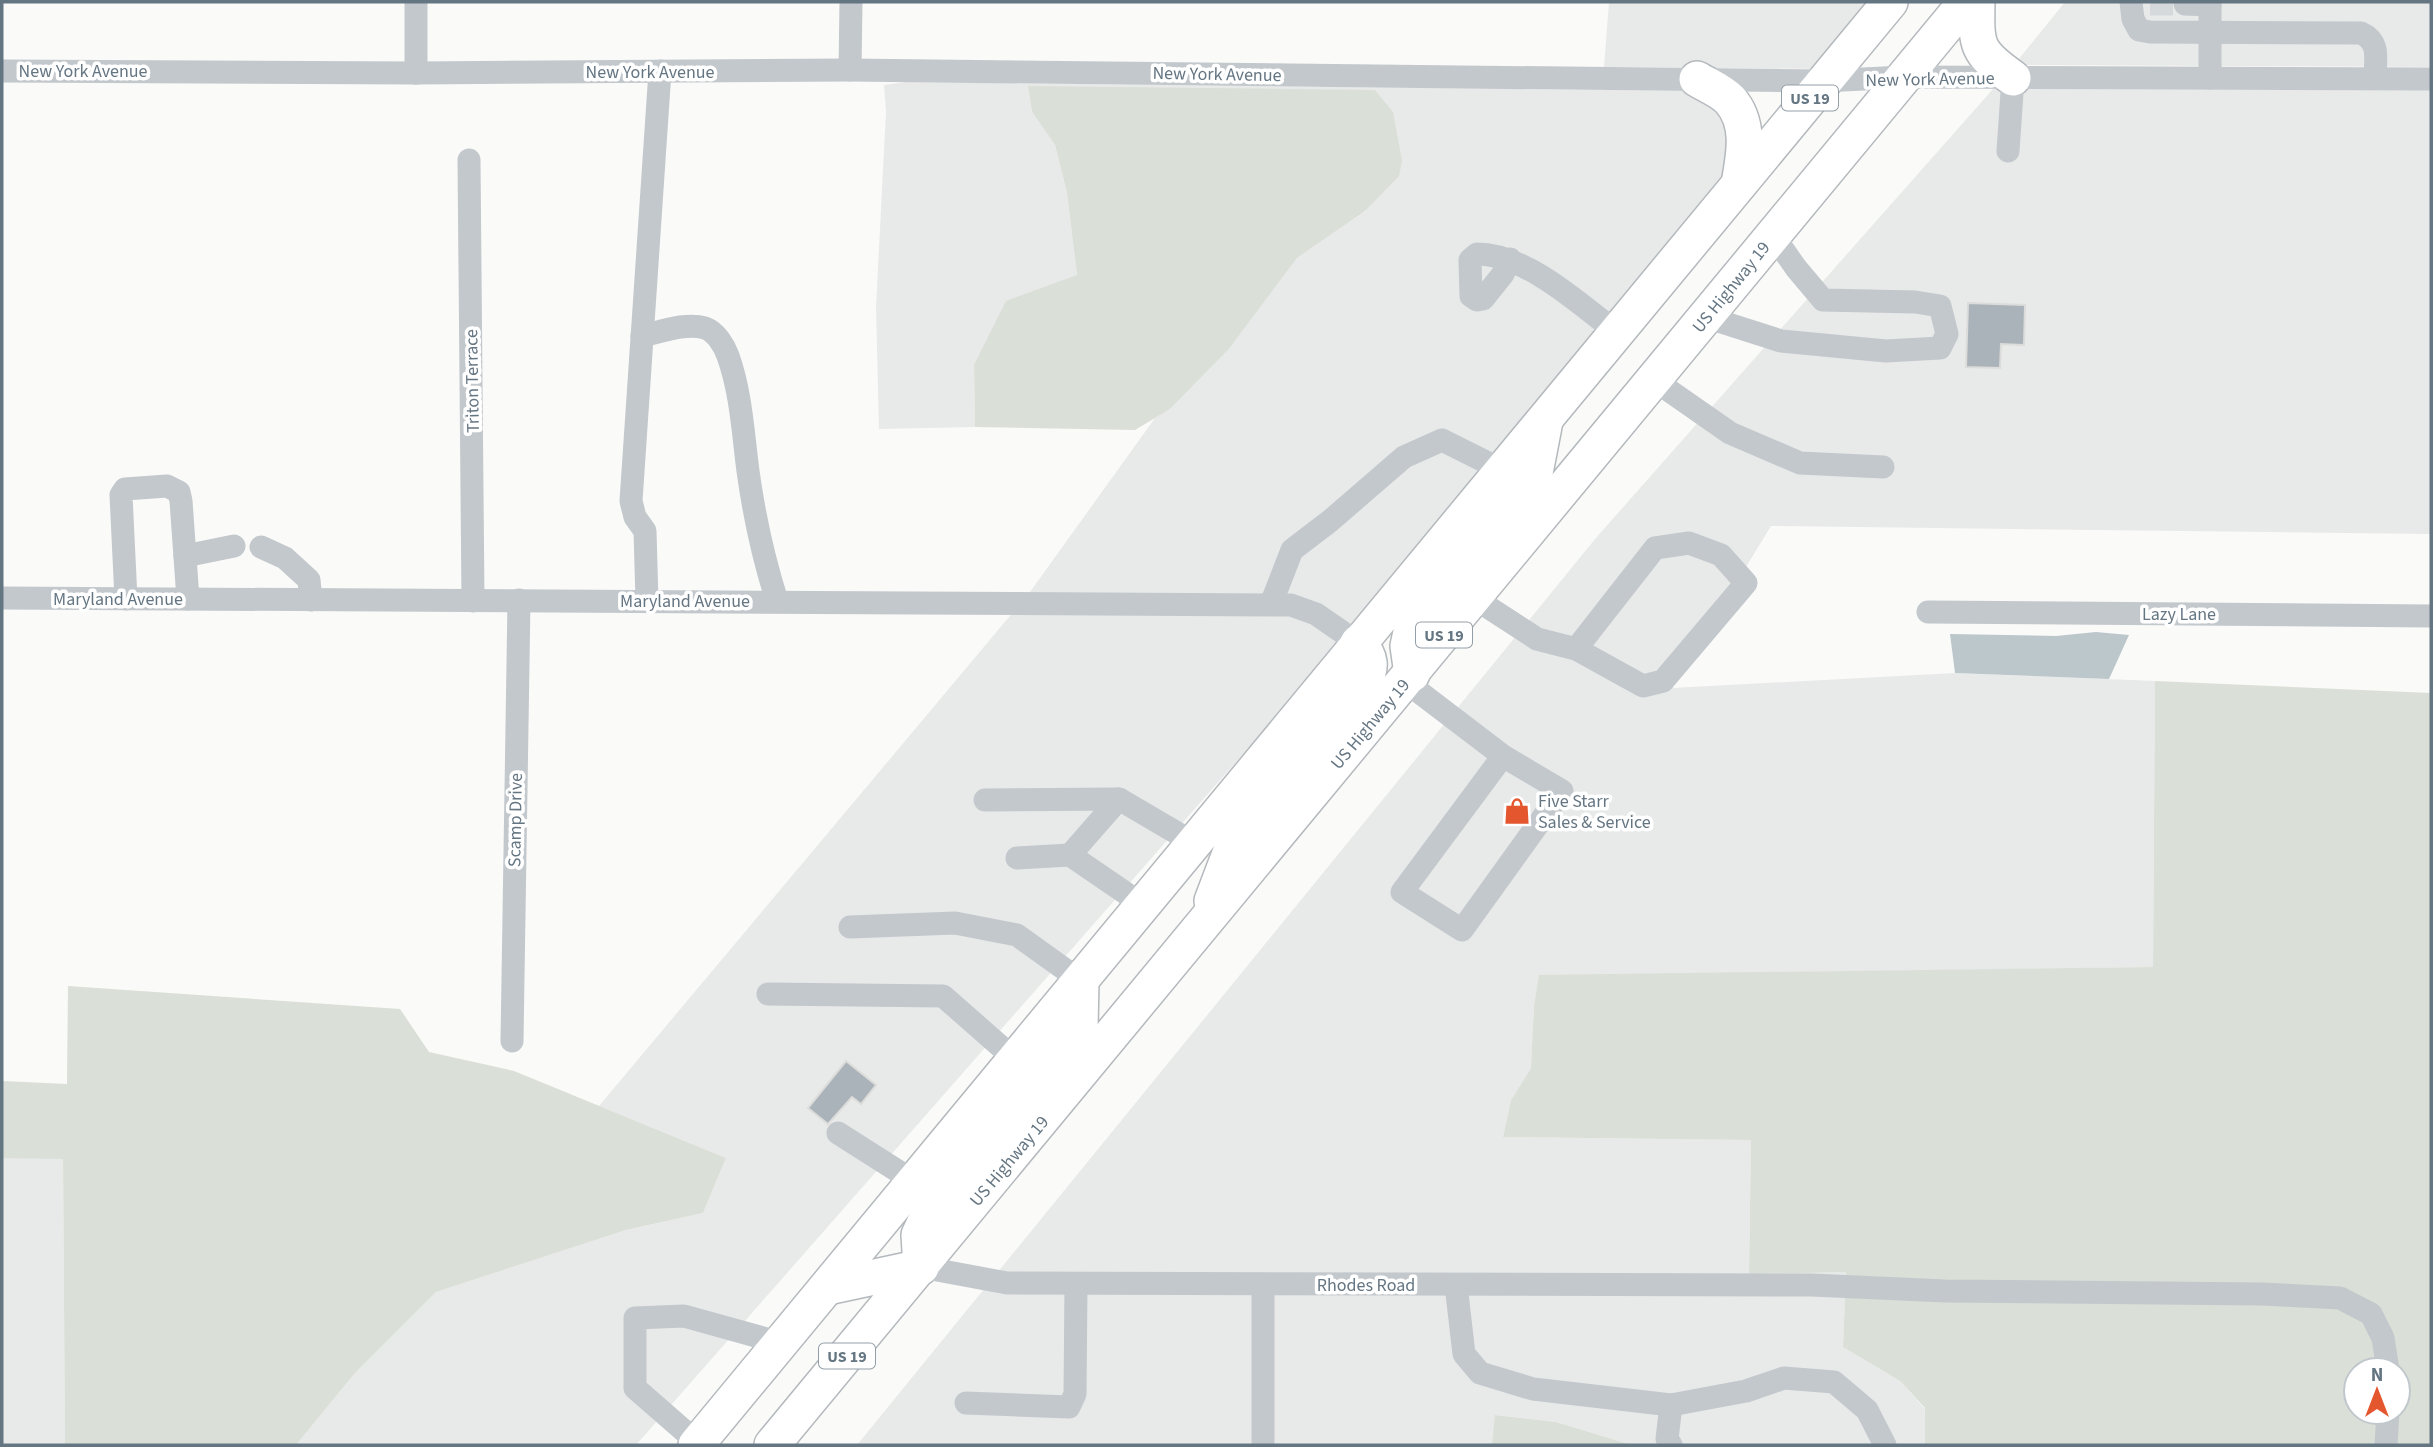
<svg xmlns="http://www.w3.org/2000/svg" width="2433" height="1447" viewBox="0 0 2433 1447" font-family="'Source Sans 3',sans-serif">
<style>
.built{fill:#e8e9e9}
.green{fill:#dadfd7;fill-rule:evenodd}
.water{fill:#bbc7cb}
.building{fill:#aab3b9;stroke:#dcdcda;stroke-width:2}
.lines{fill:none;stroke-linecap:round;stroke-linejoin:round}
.minor-tunnel{stroke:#d5d9db;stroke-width:23;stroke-dasharray:23 11;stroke-linecap:butt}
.highway-casing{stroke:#b4b9bd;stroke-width:38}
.minor{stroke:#c3c8cc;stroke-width:23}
.highway{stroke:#fff;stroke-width:35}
.labels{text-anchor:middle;stroke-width:7;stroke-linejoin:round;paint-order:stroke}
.shield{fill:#fff;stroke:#939fa8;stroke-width:2}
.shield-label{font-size:16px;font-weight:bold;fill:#657683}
.street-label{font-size:18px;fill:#657683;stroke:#fff}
.poi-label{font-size:18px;fill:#657683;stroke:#fff;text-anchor:start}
</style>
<rect width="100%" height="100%" fill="#fafaf8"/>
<!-- built -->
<g class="built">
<path d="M1609 2H1875L1819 69 1604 67Z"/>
<path d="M2065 2H2431V67L2014 65Z"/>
<path d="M906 82 1694 91 1722 108 1733 126 1730 177 1409 565 636 1445H296L355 1373 436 1292 626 1230 703 1213 726 1158 599 1106 1030 592 1155 418 1170 409 1229 349 1297 258 1366 211 1028 86 1032 112 1055 145 1067 193 1077 275 974 365 975 427 879 429 876 307 886 112 884 85Z"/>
<path d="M1993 89 2431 90V534L1771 526 1672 688 1955 673 2155 681 2153 967 1539 976 1534 1005 1531 1068 1511 1100 1503 1137 1751 1140 1749 1273 1846 1272 1843 1347 1900 1381 1925 1409V1445H1632L1556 1422 1496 1415 1492 1445H857L1595 539Z"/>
<path d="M2 1158H63L65 1445H2Z"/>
</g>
<!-- green -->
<g class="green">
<path d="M1028 86 1375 90 1393 112 1402 161 1399 176 1364 212 1297 258 1229 349 1170 409 1135 430 975 427 974 365 1006 301 1077 275 1067 193 1055 145 1032 112Z"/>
<path d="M2155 681 2431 693V1445H1925V1408L1900 1381 1843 1347 1846 1272 1749 1274 1751 1140 1503 1137 1511 1100 1531 1068 1534 1005 1539 975 2153 967ZM2356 1370H2398V1412H2356Z"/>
<path d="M68 986 400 1009 429 1052 514 1071 726 1158 703 1213 626 1230 436 1292 355 1373 296 1445H65L63 1159 2 1158V1081L67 1084Z"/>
<path d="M1495 1415 1556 1422 1632 1445H1492Z"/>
</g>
<!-- water -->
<path class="water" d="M2096 632 2129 635 2109 679 1955 673 1950 634 2056 636Z"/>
<!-- building -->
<g class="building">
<path d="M1968 303 2025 305 2024 345 2001 344 2000 368 1966 367Z"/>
<path d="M846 1061 876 1085 861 1104 852 1097 828 1124 808 1108Z"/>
</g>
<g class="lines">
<!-- minor-tunnel -->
<path class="minor-tunnel" d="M2150 4H2185"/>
<defs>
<g id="highway">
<path d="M1977 2C1976 46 1976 52 2013 78"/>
<path d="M1697 79C1707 85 1722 91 1730 100 1751 124 1744 155 1739 184"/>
<path d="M1412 674 1408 646 1413 623 1535 473 1545 421"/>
<path d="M1212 901 1234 843 1363 685C1372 668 1372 657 1358 643"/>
<path d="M921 1267 919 1235 932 1207 978 1147 1080 1028 1081 981"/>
<path d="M828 1287 921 1267"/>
<path d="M696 1445 1890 2"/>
<path d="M772 1445 1966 2"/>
</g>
</defs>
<!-- highway casing -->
<use href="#highway" class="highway-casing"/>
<!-- minor -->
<g class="minor">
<path d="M416 2V73"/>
<path d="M2131 2 2133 19 2139 30 2150 32 2361 33C2381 42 2375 60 2375 78"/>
<path d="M2185 4 2210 5"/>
<path d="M850 70 851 2"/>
<path d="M2 71 416 73 850 70 1824 81 1903 77 2431 79"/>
<path d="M2210 78V2"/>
<path d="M2008 151 2013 78"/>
<path d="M469 160 473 601"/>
<path d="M1510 259 1503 274 1483 299 1477 300 1471 296 1470 260 1477 254C1525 254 1579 303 1616 332"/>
<path d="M1706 317 1781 341 1886 351 1940 348 1947 334 1940 306 1915 302 1823 300 1796 268 1773 235"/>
<path d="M642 336C660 332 686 322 705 328 716 332 724 345 728 356 741 392 743 433 748 471 754 515 764 560 777 601"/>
<path d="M1654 380 1730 433 1800 463 1883 467"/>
<path d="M261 547 285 558 309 580 311 600"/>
<path d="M185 556 234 546"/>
<path d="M2 598 1291 605 1316 614 1358 643"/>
<path d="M1474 598 1537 639 1576 649 1655 548 1689 543 1721 555 1746 583 1663 681 1643 686 1576 649"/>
<path d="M126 599 121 495 125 489 167 486 179 492 181 501 188 599"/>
<path d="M647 601 645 531 635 517 631 501 660 71"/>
<path d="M1271 604 1292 550 1330 521 1404 457 1442 440 1502 470"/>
<path d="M1928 612 2431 616"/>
<path d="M1406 682 1503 756 1402 892 1462 930 1562 791 1503 756"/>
<path d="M985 800 1119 799 1194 843"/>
<path d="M1070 855 1119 799"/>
<path d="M1017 858 1070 855 1143 905"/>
<path d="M850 927 955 923 1017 935 1081 981"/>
<path d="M768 994 943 996 1016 1060"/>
<path d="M512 1041 519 600"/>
<path d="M838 1133 915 1182"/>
<path d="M921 1267 1007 1283 1812 1285 1945 1291 2262 1294 2340 1298 2371 1314 2383 1338 2388 1370"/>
<path d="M1456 1285 1464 1354 1480 1373 1533 1389 1671 1405"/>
<path d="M966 1403 1069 1407 1075 1394 1076 1284"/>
<path d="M698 1443 635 1388V1318L684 1316 781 1343"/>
<path d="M1263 1445V1285"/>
<path d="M1671 1445 1667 1439 1671 1405 1746 1391 1784 1378 1834 1382 1867 1410 1885 1445"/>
<path d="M2386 1445 2388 1412"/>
</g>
<!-- highway -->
<use href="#highway" class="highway"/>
</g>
<!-- icons -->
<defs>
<symbol id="shop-bare" viewBox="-9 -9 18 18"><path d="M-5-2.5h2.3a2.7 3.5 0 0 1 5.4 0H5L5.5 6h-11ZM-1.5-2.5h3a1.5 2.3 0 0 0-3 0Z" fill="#e4572e" stroke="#fff" stroke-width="2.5" paint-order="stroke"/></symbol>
</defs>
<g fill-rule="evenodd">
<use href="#shop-bare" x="1498" y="792" width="38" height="38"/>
</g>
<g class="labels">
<!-- shield labels -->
<g class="shield">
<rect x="1782" y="85.5" width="56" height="25" rx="5"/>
<rect x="1416" y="622.5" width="56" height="25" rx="5"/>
<rect x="819" y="1343.5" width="56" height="25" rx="5"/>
</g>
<g class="shield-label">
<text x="1810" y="104">US 19</text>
<text x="1444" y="641">US 19</text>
<text x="847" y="1362">US 19</text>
</g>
<!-- street labels -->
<g class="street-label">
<text x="83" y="77">New York Avenue</text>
<text x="650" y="78">New York Avenue</text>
<text transform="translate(1217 74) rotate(1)" y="6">New York Avenue</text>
<text transform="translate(1930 79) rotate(-1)" y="6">New York Avenue</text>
<text transform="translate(1731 287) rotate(-51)" y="6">US Highway 19</text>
<text transform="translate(472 381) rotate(-91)" y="6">Triton Terrace</text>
<text x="118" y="605">Maryland Avenue</text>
<text x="685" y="607">Maryland Avenue</text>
<text x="2179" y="620">Lazy Lane</text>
<text transform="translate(1370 724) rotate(-50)" y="6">US Highway 19</text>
<text transform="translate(515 820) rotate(-89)" y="6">Scamp Drive</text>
<text transform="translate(1009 1161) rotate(-50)" y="6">US Highway 19</text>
<text x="1366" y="1291">Rhodes Road</text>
</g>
<!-- poi labels -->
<g class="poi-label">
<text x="1538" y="807">Five Starr<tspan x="1538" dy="21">Sales &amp; Service</tspan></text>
</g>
</g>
<!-- border -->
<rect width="2433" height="1447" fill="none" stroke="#657683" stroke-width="7"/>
<!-- north arrow -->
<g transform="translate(2377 1391)"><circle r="33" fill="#ffffff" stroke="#c1c8cd" stroke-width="2"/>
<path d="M0-5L12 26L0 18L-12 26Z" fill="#e4572e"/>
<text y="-10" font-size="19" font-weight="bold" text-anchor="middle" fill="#657683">N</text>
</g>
</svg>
